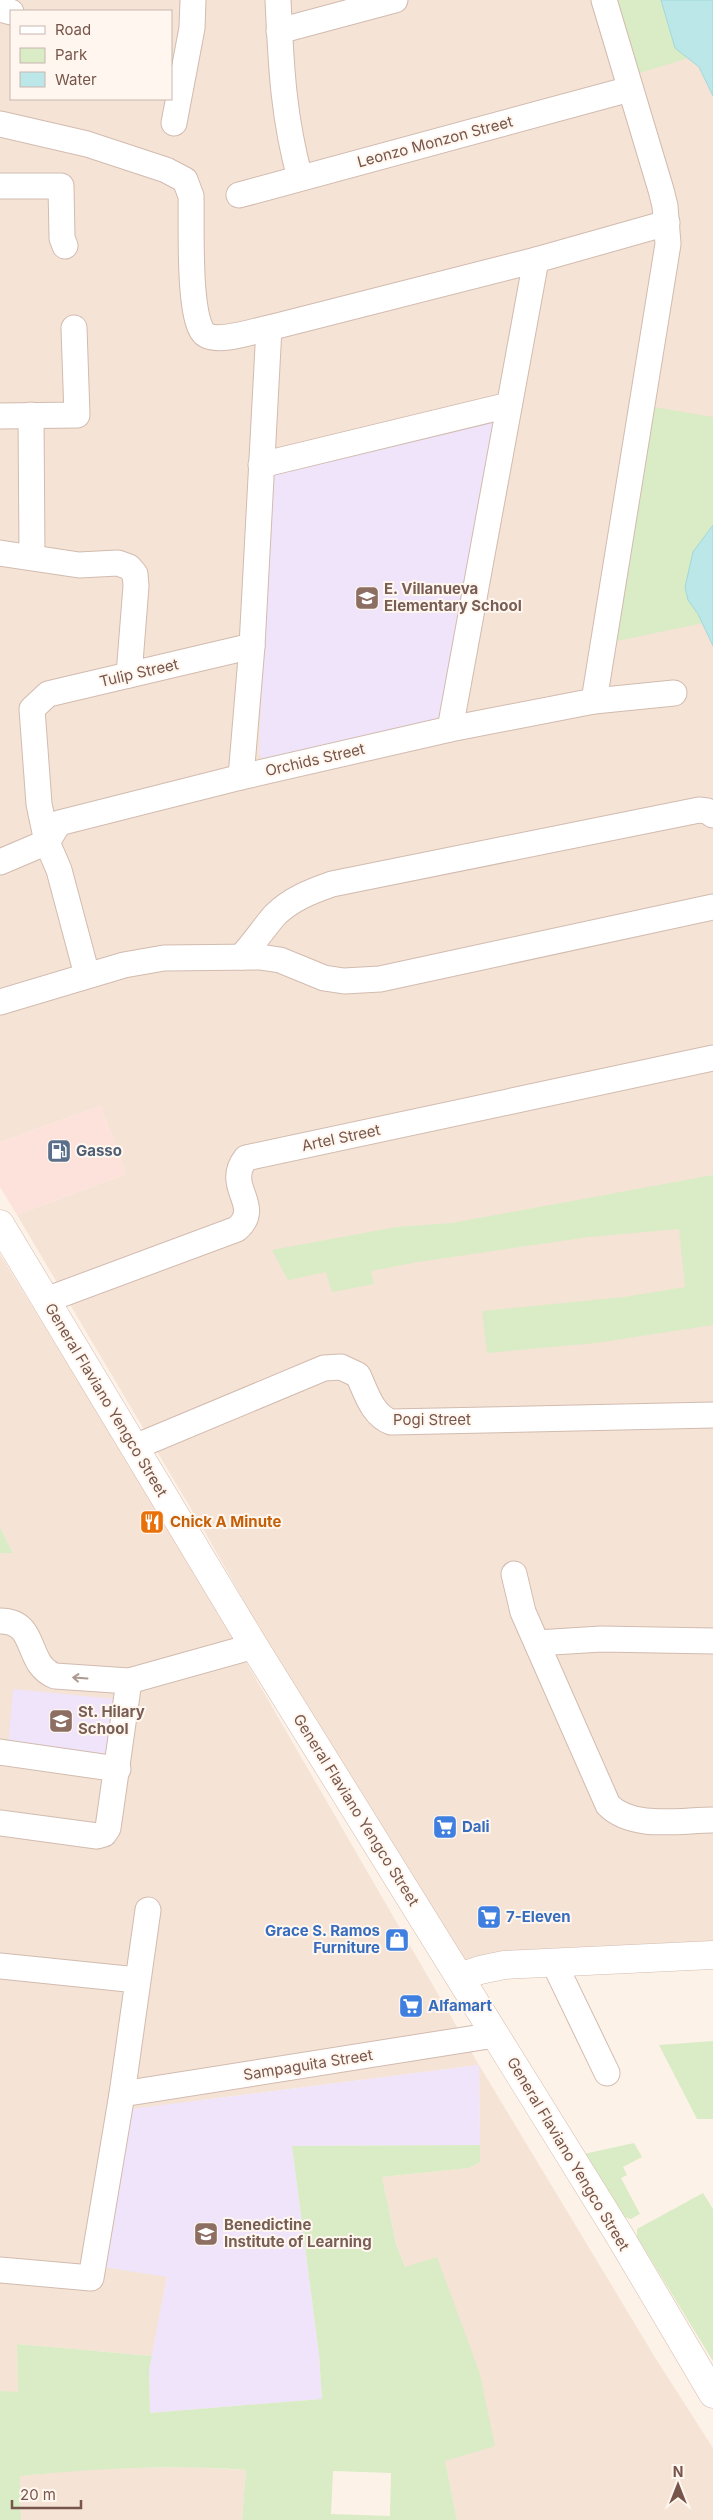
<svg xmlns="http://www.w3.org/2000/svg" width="713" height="2520" viewBox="0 0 713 2520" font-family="Inter,sans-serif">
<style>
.residential{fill:#f5e3d6;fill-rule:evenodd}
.commercial{fill:#fde2db}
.education{fill:#efe4fa}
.green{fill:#d9ecc5;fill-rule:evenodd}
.water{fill:#bbe7e8;stroke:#a1d8da}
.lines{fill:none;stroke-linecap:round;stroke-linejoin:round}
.minor-casing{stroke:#d2bbaf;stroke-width:27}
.tertiary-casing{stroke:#d2bbaf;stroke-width:29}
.secondary-casing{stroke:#d5baac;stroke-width:29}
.minor{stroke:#fff;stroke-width:25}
.tertiary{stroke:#fff;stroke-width:28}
.secondary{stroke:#fff;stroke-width:28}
.oneway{stroke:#ae9992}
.labels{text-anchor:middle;stroke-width:4;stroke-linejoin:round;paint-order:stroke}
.street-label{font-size:15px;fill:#78554a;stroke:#fff7ef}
.education-label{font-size:15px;font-weight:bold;fill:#785e54;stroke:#fff7ef;text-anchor:start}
.service-label{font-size:15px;font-weight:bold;fill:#4e5e75;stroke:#fff7ef;text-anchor:start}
.food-label{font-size:15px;font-weight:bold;fill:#c56008;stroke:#fff7ef;text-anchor:start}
.shop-label{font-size:15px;font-weight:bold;fill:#366cbe;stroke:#fff7ef;text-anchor:start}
</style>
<rect width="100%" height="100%" fill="#fdf2e8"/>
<!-- residential -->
<g class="residential">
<path d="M0 0H661L675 48 699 67 713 96V525L708 531 698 614 713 646V1953L462 1962 269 1646 210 1541 17 1215 126 1174 101 1106 0 1142ZM11 11H171V99H11Z"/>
<path d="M0 1254 185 1556 479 2065 656 2359 713 2448V2520H457L405 2267 396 2244 382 2177 469 2168 480 2162 479 2065 202 2100 104 2267 167 2276 152 2356 17 2344 18 2393 0 2391V1553H13L0 1527Z"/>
<path d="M187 2467 246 2470 242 2520H21L20 2476 91 2469Z"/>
</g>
<!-- commercial -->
<path class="commercial" d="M101 1106 126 1174 17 1215 0 1187V1142Z"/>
<!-- education -->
<g class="education">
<path d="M482 419 495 422 446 721 264 761 259 753 271 475Z"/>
<path d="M13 1689 114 1699 108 1756 8 1746Z"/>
<path d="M479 2065 480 2145 292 2146 319 2354 322 2399 150 2413 149 2369 167 2277 104 2267 131 2109Z"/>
</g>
<!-- green -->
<g class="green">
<path d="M612 0H661L675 48 688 58 633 75Z"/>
<path d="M654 407 713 417V525L708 531 688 600 703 623 613 642Z"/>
<path d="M713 1175V1325L596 1343 487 1353 482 1311 624 1297 685 1287 679 1229 589 1237 418 1262 371 1271 374 1284 332 1292 326 1272 288 1280 272 1250 396 1227 452 1223Z"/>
<path d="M0 1527 13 1553H0Z"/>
<path d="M713 2041V2119H697L659 2045Z"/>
<path d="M634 2143 642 2157 623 2167 627 2175 621 2178 640 2214 631 2219 624 2217 584 2154Z"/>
<path d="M480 2145V2162L469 2168 382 2177 396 2244 405 2267 437 2257 480 2374 495 2446 445 2461 457 2520H242L246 2470C171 2464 95 2469 20 2476L21 2520H0V2391L18 2392 17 2344 152 2356 149 2369 150 2413 322 2399 319 2354 292 2146ZM333 2471 391 2473 390 2516 331 2514Z"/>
<path d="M703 2193 713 2209V2361L637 2237V2229Z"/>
</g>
<!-- water -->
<g class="water">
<path d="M661 0H713V96L699 67 675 48Z"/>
<path d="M713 525V646L698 614 688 600 685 587 693 552Z"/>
</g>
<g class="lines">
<defs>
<g id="minor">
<path d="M278 0C281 64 283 116 300 178"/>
<path d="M0 9 11 12"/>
<path d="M279 31 395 0"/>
<path d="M174 123 192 28 193 0"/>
<path d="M0 124 87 144 166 170 185 180 191 196C192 219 187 324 206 335 220 343 253 331 269 328"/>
<path d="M0 186H61L62 238 65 246"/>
<path d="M239 195 630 89"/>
<path d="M31 415 32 556"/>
<path d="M0 416 77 415 74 328"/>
<path d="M261 465 509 405"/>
<path d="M0 553 79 565 118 563 129 567 135 574 136 586 129 675"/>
<path d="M594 701 668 244 665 206 661 190 604 0"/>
<path d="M450 729 536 260"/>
<path d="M241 777 252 646 269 328 536 260 667 223"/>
<path d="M47 842 59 823 241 777 450 729 594 701 674 693"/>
<path d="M0 862 47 842"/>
<path d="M241 957C253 944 263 929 275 915 291 899 312 891 332 884L699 810 707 811 713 815"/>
<path d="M87 975 59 870 47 842 39 804 32 709 48 694 252 646"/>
<path d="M0 1002 124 965 164 958 260 957 280 960 324 978 344 981 380 979 713 907"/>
<path d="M46 1300 237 1229C264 1205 223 1187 246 1158L713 1058"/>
<path d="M135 1447 324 1368 341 1367 358 1375C366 1392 372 1415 391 1422L713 1415"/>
<path d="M514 1574 523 1612 608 1805C633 1830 680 1820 713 1820"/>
<path d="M0 1621C39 1621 24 1664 55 1676L129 1681 254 1646"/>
<path d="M537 1643 601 1639 713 1641"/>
<path d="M0 1752 118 1769"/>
<path d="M0 1823 97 1836 104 1834 108 1828 129 1681"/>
<path d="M554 1963 607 2073"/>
<path d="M0 1966 137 1980"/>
<path d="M122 2094 495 2035"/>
<path d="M0 2270 91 2278 122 2094 148 1910"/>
</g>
<path id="tertiary" d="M460 1977 480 1970 504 1965 713 1955"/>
<path id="secondary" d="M0 1224 254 1646 618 2233 713 2394"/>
</defs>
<!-- minor casing -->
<use href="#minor" class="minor-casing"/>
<!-- tertiary casing -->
<use href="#tertiary" class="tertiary-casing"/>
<!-- secondary casing -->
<use href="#secondary" class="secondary-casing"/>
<!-- minor -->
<use href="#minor" class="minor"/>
<!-- tertiary -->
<use href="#tertiary" class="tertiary"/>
<!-- secondary -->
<use href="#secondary" class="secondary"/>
</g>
<!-- one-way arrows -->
<defs><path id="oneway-shaft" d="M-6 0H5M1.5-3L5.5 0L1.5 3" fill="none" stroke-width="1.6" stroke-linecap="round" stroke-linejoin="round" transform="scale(1.25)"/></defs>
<use class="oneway" href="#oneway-shaft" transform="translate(80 1678) rotate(-176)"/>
<!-- icons -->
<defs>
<symbol id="school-square" viewBox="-11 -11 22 22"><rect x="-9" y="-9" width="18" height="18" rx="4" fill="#8d6e63" stroke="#fff7ef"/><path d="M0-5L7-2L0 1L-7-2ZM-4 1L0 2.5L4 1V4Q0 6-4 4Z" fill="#fff"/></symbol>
<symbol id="fuel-square" viewBox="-11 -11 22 22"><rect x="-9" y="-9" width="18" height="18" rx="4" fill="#5c6f8a" stroke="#fff7ef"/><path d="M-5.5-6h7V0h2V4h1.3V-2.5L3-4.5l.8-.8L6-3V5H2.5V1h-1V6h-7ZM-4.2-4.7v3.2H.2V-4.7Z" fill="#fff"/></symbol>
<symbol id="restaurant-square" viewBox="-11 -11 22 22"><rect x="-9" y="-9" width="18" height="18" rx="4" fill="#e8710a" stroke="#fff7ef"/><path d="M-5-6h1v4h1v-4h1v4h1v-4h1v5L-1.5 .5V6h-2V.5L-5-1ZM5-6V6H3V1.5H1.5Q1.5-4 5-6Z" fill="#fff"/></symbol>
<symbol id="supermarket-square" viewBox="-11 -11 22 22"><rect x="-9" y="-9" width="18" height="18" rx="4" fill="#3f7fe0" stroke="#fff7ef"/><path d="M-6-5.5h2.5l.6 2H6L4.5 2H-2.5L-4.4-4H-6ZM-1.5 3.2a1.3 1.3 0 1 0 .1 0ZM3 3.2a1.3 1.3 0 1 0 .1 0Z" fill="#fff"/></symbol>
<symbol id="shop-square" viewBox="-11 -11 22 22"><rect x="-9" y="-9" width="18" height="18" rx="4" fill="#3f7fe0" stroke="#fff7ef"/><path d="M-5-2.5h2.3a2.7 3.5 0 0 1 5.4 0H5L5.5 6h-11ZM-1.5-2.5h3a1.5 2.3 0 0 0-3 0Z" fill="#fff"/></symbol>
</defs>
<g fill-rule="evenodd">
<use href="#school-square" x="353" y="584" width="28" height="28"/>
<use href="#fuel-square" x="45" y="1137" width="28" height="28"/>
<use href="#restaurant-square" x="138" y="1508" width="28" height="28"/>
<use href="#school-square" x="47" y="1707" width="28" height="28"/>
<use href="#supermarket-square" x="431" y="1813" width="28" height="28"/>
<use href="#supermarket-square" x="475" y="1903" width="28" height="28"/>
<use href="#shop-square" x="383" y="1926" width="28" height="28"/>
<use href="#supermarket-square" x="397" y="1992" width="28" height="28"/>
<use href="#school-square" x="192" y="2220" width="28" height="28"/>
</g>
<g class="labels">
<!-- street labels -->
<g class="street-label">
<text transform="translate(435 142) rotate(-15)" y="5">Leonzo Monzon Street</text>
<text transform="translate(139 673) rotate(-13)" y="5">Tulip Street</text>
<text transform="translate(315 760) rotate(-13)" y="5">Orchids Street</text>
<text transform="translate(341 1138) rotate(-12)" y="5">Artel Street</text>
<text transform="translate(106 1400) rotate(59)" y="5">General Flaviano Yengco Street</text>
<text x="432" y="1425">Pogi Street</text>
<text transform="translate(356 1810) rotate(58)" y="5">General Flaviano Yengco Street</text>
<text transform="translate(308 2065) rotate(-9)" y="5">Sampaguita Street</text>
<text transform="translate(568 2154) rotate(59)" y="5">General Flaviano Yengco Street</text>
</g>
<!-- education labels -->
<g class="education-label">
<text x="384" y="594">E. Villanueva<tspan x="384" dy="17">Elementary School</tspan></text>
<text x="78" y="1717">St. Hilary<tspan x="78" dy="17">School</tspan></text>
<text x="224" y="2230">Benedictine<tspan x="224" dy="17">Institute of Learning</tspan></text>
</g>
<!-- service labels -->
<g class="service-label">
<text x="76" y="1156">Gasso</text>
</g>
<!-- food labels -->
<g class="food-label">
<text x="170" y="1527">Chick A Minute</text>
</g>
<!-- shop labels -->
<g class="shop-label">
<text x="462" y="1832">Dali</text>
<text x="506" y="1922">7-Eleven</text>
<text x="380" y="1936" text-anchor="end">Grace S. Ramos<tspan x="380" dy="17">Furniture</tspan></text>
<text x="428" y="2011">Alfamart</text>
</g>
</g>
<!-- legend -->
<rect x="10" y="10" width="162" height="90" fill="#fff7ef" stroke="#c9b6ad"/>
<rect x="20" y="26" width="25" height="8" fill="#ffffff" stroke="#c9b6ad"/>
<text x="55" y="35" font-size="15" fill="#78554a">Road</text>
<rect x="20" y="48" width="25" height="15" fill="#d9ecc5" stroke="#c9b6ad"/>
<text x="55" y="60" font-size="15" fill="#78554a">Park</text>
<rect x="20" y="72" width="25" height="15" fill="#bbe7e8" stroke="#c9b6ad"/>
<text x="55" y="85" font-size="15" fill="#78554a">Water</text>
<!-- north arrow -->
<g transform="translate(678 2485)" stroke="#fff7ef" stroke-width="4" paint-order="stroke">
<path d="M0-4L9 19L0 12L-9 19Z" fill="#78554a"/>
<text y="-8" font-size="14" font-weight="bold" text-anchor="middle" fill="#78554a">N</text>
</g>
<!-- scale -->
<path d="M12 2500v8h69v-8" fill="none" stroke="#78554a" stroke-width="2.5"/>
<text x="20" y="2500" font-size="15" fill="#78554a" stroke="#fff7ef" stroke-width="4" paint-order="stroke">20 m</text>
</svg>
